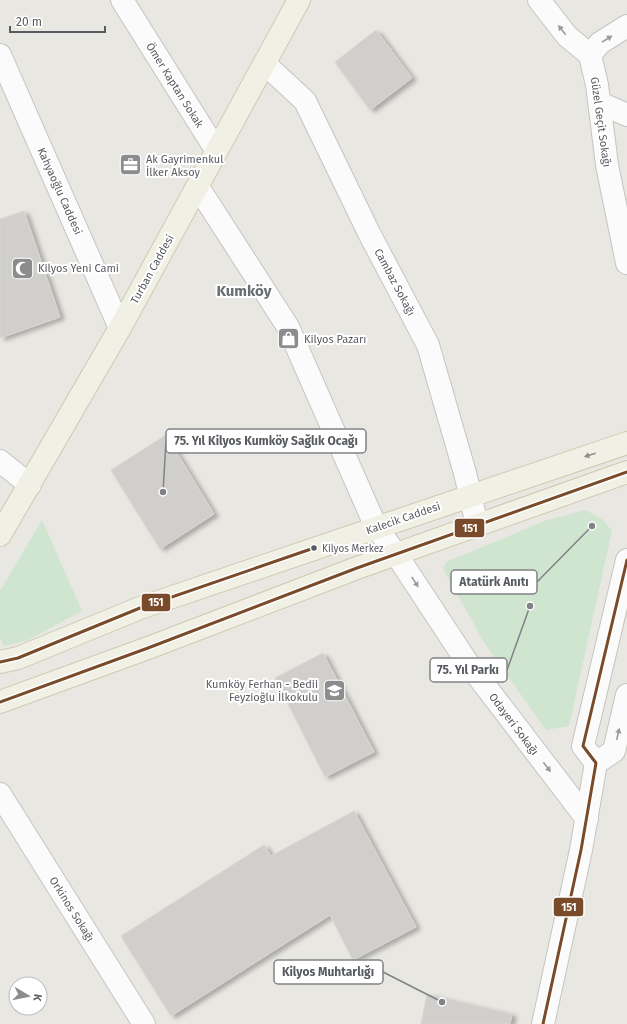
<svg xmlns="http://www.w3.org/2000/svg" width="627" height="1024" viewBox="0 0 627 1024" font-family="'Fira Sans',sans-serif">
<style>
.green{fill:#cfe5cf}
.building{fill:#d0cfcc;stroke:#d7d6d2;filter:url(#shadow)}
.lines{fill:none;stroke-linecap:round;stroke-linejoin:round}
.minor-casing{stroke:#c4c4c3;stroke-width:24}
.major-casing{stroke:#d0c9b0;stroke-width:24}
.minor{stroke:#fcfbfb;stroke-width:22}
.major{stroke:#f0f0e5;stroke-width:22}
.bus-1-casing{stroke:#fff;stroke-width:6}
.bus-1{stroke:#7a4b2a;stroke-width:3}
.oneway{fill:#9a9b9e}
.oneway2{fill:#8d8f8f}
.bus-dot{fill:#585b60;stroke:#fff;stroke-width:1.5}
.labels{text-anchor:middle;stroke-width:4;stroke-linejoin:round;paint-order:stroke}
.bus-label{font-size:10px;fill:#585b60;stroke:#fff;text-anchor:start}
.street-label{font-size:11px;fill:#585b60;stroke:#fff}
.poi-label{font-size:11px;fill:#585b60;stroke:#fff;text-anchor:start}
.district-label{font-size:15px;font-weight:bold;fill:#696d72;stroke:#fff}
.leader{fill:none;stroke:#808285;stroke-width:1.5}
.callout-dot{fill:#808285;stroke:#fff;stroke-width:1.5}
.callout{fill:#fff;stroke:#808285;stroke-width:1.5}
.callout-label{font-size:12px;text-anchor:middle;font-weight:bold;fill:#585b60}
.line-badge{stroke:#fff;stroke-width:1.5}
.badge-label{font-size:11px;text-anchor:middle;font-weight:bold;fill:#fff}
</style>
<defs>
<filter id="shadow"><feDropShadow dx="4.5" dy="2.5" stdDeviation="2" flood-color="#0004"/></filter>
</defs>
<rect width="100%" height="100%" fill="#e8e7e2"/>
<!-- green -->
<g class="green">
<path d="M586 510 603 520 612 531 569 726 546 730 485 644 443 569 446 562 547 520Z"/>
<path d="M42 520 82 611 28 640 4 646 0 638V591Z"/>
</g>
<!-- building -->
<g class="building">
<path d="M376 30 412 78 370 110 335 62Z"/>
<path d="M24 211 60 317 0 338V219Z"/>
<path d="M166 435 214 514 160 549 111 470Z"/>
<path d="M323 653 374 752 325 777 275 678Z"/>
<path d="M354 811 416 927 353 960 330 915 171 1016 121 936 264 845 271 856Z"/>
<path d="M427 994 512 1014 510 1024H421Z"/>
</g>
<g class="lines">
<defs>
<g id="minor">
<path d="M122 0 216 150"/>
<path d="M539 0 567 36 590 55 597 85 607 165 627 263"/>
<path d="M0 55 120 328"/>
<path d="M590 55 600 43 627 26"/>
<path d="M265 64 305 101 369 233 428 345 465 473 477 525"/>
<path d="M600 103 627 115"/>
<path d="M198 187 288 327 376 527 396 554 467 662 587 819"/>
<path d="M0 461 30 485"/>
<path d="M596 763 614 751 627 695"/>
<path d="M0 794 144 1024"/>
<path d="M543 1024 581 850 596 763 583 746 627 560"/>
</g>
<g id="major">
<path d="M0 535 120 328 299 0"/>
<path d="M0 662 18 658 140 608 627 443"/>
<path d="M0 702 148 648 357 568 627 472"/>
</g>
</defs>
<!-- minor casing -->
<use href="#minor" class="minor-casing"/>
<!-- major casing -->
<use href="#major" class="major-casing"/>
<!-- minor -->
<use href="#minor" class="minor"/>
<!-- major -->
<use href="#major" class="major"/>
<defs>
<g id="bus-1">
<path d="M0 662 18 658 140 608 314 548"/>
<path d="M0 702 148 648 357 568 627 472"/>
<path d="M543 1024 581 850 596 763 583 746 627 560"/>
</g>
</defs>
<!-- bus-1 casing -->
<use href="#bus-1" class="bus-1-casing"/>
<!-- bus-1 -->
<use href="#bus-1" class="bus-1"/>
</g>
<!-- one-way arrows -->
<defs><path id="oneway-solid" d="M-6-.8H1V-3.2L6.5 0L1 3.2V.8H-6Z"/></defs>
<g class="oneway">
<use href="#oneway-solid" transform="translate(562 30) rotate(-128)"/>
<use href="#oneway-solid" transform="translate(607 39) rotate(-32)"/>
<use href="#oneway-solid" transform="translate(415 582) rotate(57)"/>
<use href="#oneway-solid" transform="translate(618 734) rotate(-77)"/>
<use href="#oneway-solid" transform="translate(547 767) rotate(53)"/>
</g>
<use class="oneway2" href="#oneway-solid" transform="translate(590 455) rotate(162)"/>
<!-- icons -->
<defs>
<symbol id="office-square" viewBox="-11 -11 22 22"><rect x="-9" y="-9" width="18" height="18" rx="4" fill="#8a8c8e" stroke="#fff"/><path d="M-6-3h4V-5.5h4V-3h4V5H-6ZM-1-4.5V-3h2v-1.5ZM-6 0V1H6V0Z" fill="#fff"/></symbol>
<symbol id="mosque-square" viewBox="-11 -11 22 22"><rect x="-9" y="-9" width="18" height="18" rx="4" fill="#8a8c8e" stroke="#fff"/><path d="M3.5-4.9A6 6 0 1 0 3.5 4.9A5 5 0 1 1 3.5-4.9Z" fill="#fff"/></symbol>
<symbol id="shop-square" viewBox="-11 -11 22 22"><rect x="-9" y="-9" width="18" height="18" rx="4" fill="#8a8c8e" stroke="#fff"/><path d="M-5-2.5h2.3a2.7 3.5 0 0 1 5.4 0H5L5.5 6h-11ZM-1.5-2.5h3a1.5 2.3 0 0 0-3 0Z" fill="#fff"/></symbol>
<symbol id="school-square" viewBox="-11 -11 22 22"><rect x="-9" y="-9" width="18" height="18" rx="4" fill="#8a8c8e" stroke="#fff"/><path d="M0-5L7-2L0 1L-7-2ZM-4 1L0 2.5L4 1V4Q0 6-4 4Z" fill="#fff"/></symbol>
</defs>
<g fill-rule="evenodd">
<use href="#office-square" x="118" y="152" width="25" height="25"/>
<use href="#mosque-square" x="10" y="256" width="25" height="25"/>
<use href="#shop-square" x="276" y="326" width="25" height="25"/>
<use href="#school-square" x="322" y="678" width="25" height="25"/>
</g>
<!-- markers -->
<circle class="bus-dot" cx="314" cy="548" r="3.5"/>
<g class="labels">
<!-- bus labels -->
<g class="bus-label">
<text x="322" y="552">Kilyos Merkez</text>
</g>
<!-- street labels -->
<g class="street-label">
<text transform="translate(175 85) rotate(58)" y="4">Ömer Kaptan Sokak</text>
<text transform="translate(601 122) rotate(82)" y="4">Güzel Geçit Sokağı</text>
<text transform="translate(60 191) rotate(66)" y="4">Kahyaoğlu Caddesi</text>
<text transform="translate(152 269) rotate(-61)" y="4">Turban Caddesi</text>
<text transform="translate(395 282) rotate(62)" y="4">Cambaz Sokağı</text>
<text transform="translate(403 518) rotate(-19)" y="4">Kalecik Caddesi</text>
<text transform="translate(514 724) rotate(53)" y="4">Odayeri Sokağı</text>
<text transform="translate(72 909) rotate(58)" y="4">Orkinos Sokağı</text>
</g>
<!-- poi labels -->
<g class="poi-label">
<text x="146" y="163">Ak Gayrimenkul<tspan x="146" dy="13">İlker Aksoy</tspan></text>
<text x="38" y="272">Kilyos Yeni Cami</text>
<text x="304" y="343">Kilyos Pazarı</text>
<text x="318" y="688" text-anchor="end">Kumköy Ferhan - Bedii<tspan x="318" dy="13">Feyzioğlu İlkokulu</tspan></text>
</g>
<!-- district labels -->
<g class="district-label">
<text x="244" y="296">Kumköy</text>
</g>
</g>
<!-- callouts -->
<path class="leader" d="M163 492L166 441M592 526L537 582M530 606L507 670M442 1002L383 972"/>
<g class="callout-dot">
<circle cx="163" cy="492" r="4"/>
<circle cx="592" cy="526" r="4"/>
<circle cx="530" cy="606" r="4"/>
<circle cx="442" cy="1002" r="4"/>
</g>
<g class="callout">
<rect x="166" y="429" width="200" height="24" rx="4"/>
<rect x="451" y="570" width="86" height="24" rx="4"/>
<rect x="430" y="658" width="77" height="24" rx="4"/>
<rect x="274" y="960" width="109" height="24" rx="4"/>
</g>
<g class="callout-label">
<text x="266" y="445">75. Yıl Kilyos Kumköy Sağlık Ocağı</text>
<text x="494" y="586">Atatürk Anıtı</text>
<text x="468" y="674">75. Yıl Parkı</text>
<text x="328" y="976">Kilyos Muhtarlığı</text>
</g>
<g class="line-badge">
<rect x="454" y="518" width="31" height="20" rx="4" fill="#7a4b2a"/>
<rect x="141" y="593" width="30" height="19" rx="4" fill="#7a4b2a"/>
<rect x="553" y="897" width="31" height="20" rx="4" fill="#7a4b2a"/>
</g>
<g class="badge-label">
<text x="470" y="532">151</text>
<text x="156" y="606">151</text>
<text x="569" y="911">151</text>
</g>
<!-- north arrow -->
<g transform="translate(28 996) rotate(100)"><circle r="19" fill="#ffffff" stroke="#bcbdbf"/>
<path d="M0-3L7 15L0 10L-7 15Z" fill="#8a8c8e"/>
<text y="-6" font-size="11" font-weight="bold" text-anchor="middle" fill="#585b60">K</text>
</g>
<!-- scale -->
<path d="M10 26v6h95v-6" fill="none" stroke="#585b60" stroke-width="2"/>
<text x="16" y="26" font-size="12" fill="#585b60" stroke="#ffffff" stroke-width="3" paint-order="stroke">20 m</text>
</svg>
